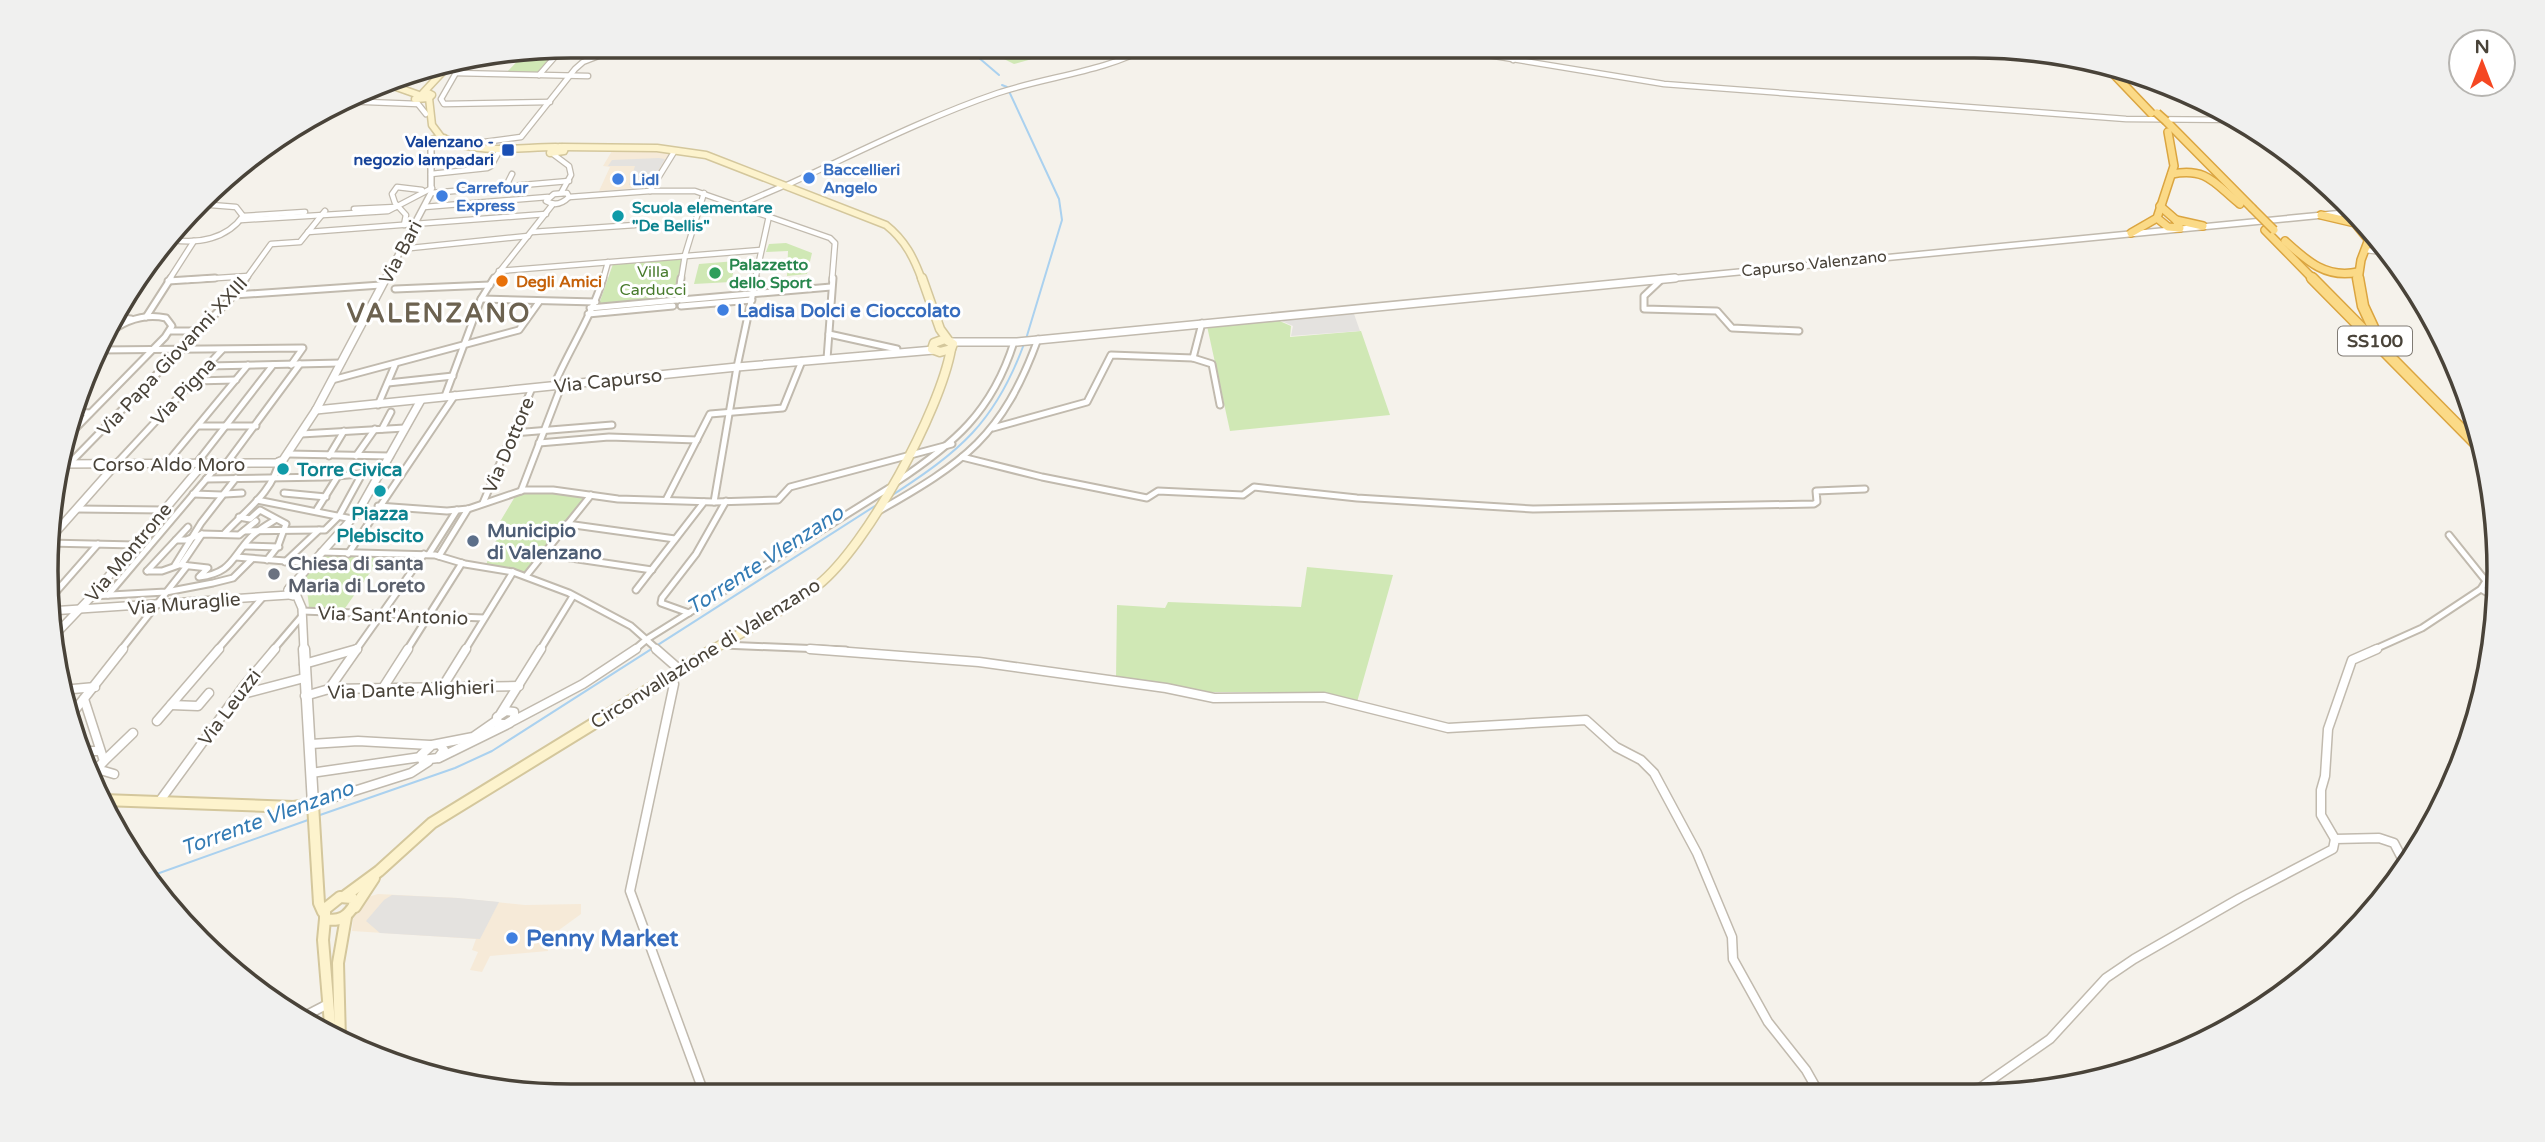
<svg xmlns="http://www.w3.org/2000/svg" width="2545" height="1142" viewBox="0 0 2545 1142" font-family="'Varela Round',sans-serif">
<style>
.commercial{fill:#f6ead8}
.green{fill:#d0e8b5}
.parking{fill:#e4e2df}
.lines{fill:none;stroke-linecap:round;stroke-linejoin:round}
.stream{stroke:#aad1ef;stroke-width:2}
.minor-far2-casing{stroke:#c1baae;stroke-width:7}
.minor-far1-casing{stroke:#c1baae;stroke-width:9}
.minor-casing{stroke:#c1baae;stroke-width:11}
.tertiary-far2-casing{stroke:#c1baae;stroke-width:8}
.tertiary-far1-casing{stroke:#c1baae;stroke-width:10}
.tertiary-casing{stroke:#c1baae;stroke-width:13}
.secondary-far2-casing{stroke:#d4c79c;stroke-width:9}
.secondary-far1-casing{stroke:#d4c79c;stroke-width:11}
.secondary-casing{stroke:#d4c79c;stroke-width:14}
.trunk-far1-casing{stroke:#dba540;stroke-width:10}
.trunk-casing{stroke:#dba540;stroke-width:13}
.minor-far2{stroke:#fff;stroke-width:4.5}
.minor-far1{stroke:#fff;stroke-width:5}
.minor{stroke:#fff;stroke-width:8}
.tertiary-far2{stroke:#fff;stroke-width:5}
.tertiary-far1{stroke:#fff;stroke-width:7}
.tertiary{stroke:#fff;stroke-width:10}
.secondary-far2{stroke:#fdf3cd;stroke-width:6}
.secondary-far1{stroke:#fdf3cd;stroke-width:8}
.secondary{stroke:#fdf3cd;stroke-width:10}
.trunk-far1{stroke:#fbda87;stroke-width:7}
.trunk{stroke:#fbda87;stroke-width:10}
.trunk-bridge-casing{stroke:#dba540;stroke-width:10;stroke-linecap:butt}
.trunk-bridge{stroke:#fbda87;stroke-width:7}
.transit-dot{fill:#1a4fb4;stroke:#fff;stroke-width:2.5}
.shop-dot{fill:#3f7fe0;stroke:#fff;stroke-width:2.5}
.culture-dot{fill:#0f9aa8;stroke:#fff;stroke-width:2.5}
.leisure-dot{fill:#2e9e5b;stroke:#fff;stroke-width:2.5}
.food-dot{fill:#e8710a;stroke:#fff;stroke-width:2.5}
.service-dot{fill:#5c6f8a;stroke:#fff;stroke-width:2.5}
.worship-dot{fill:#6b7280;stroke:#fff;stroke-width:2.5}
.labels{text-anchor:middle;stroke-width:6;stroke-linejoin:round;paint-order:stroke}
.far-transit-label{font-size:16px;font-weight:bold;fill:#164399;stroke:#fff;text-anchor:end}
.far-shop-label{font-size:16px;font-weight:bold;fill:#366cbe;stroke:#fff;text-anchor:start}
.far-culture-label{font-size:16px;font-weight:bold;fill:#0d838f;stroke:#fff;text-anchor:start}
.far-street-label{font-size:16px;fill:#494339;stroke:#fff}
.far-leisure-label{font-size:16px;font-weight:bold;fill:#27864d;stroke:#fff;text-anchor:start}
.far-park-label{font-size:16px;fill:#487b2c;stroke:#fff}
.far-food-label{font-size:16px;font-weight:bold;fill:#c56008;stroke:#fff;text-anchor:start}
.shield{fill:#fff;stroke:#807b74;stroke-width:2}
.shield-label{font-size:18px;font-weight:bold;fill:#494339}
.street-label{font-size:19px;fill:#494339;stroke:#fff}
.shop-label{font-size:19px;font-weight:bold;fill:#366cbe;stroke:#fff;text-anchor:start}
.culture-label{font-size:19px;font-weight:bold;fill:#0d838f;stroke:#fff;text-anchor:start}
.service-label{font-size:19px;font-weight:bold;fill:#4e5e75;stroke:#fff;text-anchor:start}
.worship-label{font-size:19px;font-weight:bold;fill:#5b616d;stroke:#fff;text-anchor:start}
.water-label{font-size:21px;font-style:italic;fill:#337bb4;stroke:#fff}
.near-shop-label{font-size:23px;font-weight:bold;fill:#366cbe;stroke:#fff;text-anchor:start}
.district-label{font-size:26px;font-weight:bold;letter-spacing:2px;fill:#6c6250;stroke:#fff}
.rim{fill:none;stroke:#494339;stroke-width:3.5}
</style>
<rect width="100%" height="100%" fill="#f5f2eb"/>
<!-- commercial -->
<g class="commercial">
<path d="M612 151H640L671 153 651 187 599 191 610 167 603 166Z"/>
<path d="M378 894 458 898 525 905 581 904V914L548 938V951L490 956 482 972 470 970 478 952 472 950 476 939 352 931 353 919 368 897Z"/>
</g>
<!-- green -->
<g class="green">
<path d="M978 46H1021L1032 59 1014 64Z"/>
<path d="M525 53H527L553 54 536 74 506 73Z"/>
<path d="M786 243 812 253 807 274 787 276 788 251 766 252 769 244Z"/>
<path d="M683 259 672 298 599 304 613 264Z"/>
<path d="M736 261 731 282 694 284 699 264Z"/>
<path d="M1275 319 1291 326 1290 337 1361 331 1390 415 1230 431 1207 326Z"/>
<path d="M524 490 591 495 526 576 485 567 500 531 495 530 516 495Z"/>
<path d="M323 555 381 557 343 611 309 607 305 571Z"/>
<path d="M1307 567 1393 575 1357 702 1296 692H1202L1116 679 1117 605 1165 608 1168 602 1301 607Z"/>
</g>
<!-- parking -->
<g class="parking">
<path d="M659 158 665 159 651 183 629 185 635 166H608L612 160Z"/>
<path d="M1353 311 1360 331 1291 336 1293 326 1277 319Z"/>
<path d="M392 895 458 898 499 902 480 939 380 933 366 921 384 900Z"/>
</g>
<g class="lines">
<!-- stream -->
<g class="stream">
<path d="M965 46 999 75"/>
<path d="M1002 85 1007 87 1059 199 1062 220 1026 339"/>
<path d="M891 496C960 451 995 423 1024 344"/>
<path d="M320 815 455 768 492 751 878 504"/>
<path d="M151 876 308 820"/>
</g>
<defs>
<g id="minor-far2">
<path d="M1459 46 1488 55 1664 84 2126 119 2243 120"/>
<path d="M540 51H569"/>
<path d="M1513 60 1519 46"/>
<path d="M461 64 441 99 444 104 550 102"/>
<path d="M455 73 588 76"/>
<path d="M539 75 560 51"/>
<path d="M341 101 418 104"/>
<path d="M418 104 426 114"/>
<path d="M484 142 521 137 575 69 583 62 609 52"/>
<path d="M553 154 569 166 571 175 561 193"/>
<path d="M431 174 487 168 491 166 501 148"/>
<path d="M787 185C857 153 925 118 998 93 1049 76 1104 72 1151 46"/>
<path d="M506 186 512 174"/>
<path d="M650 191 674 152"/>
<path d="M431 193 569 181"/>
<path d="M567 193 569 197C562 204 554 206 546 201L554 194Z"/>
<path d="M569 197 650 191H695L830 238 835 243 832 280"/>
<path d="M739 205 781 187"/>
<path d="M424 207 548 197"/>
<path d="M354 209 396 207"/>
<path d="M243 216 305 212"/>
<path d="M241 220 388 211 432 188"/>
<path d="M404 225 406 215 395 203 392 194 397 187 422 190"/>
<path d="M308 232 546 214"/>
<path d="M532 232 635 225"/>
<path d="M172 240C198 244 227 239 243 216L236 207 211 205"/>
<path d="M401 249 528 236"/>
<path d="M2365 250 2392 253"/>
<path d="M499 271 761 250"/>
<path d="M169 280 194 241"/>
<path d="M187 280 248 276"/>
<path d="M245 280 271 244 300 242 325 211"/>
<path d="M493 280 553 204"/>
<path d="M603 280 608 262"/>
<path d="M681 280 685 255 704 193"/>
<path d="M755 280 769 216"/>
</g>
<g id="minor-far1">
<path d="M1662 279 1644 296V309L1717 311 1732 328 1799 331"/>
<path d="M168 281 215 278"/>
<path d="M395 289 490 285"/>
<path d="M234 295 381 285"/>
<path d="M481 299 596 302"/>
<path d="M678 300 681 278"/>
<path d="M681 300 831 287"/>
<path d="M681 306 752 300"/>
<path d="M590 308 677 300"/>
<path d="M588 314 673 306"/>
<path d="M113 317 131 319"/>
<path d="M146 317 171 278"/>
<path d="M170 331H198"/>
<path d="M829 334 897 349V352"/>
<path d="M100 350 303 348 291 365"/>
<path d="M1193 358 1212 364 1220 405"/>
<path d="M827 359 833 278"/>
<path d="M207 366 341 363"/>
<path d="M332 380 519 330 539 302"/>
<path d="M193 381 236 380"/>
<path d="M388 383 453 376"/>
<path d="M554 385C570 348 592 316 603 278"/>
<path d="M445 396 481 299 494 278"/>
<path d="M378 405 395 365"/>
<path d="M77 412 90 413"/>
<path d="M198 426H256"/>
<path d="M993 428 1087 402 1111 355 1193 358 1202 323"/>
<path d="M382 429 391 412"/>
<path d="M513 433 612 425"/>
<path d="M301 434 405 428"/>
<path d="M68 436 165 337 172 326 166 318C143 313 123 321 105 336"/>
<path d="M539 443 609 437 697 440"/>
<path d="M288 454 390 456"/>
<path d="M329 456 344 431"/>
<path d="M356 456 375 429"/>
<path d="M962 457 1042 477 1147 498 1158 491 1243 495 1254 487 1357 498 1533 509 1814 504 1817 502 1816 491 1865 489"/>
<path d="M117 463 222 350"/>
<path d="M69 464 234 295 246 278"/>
<path d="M166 464 248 365"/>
<path d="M196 464 273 365"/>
<path d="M226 464 300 364"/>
<path d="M206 479 326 477 381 472"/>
<path d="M895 483C954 444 992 412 1014 342"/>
<path d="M521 491 562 384"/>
<path d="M284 493 326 497"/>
<path d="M193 494 222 495"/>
<path d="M225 494 242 493"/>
<path d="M257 500 352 519"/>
<path d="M666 500 710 414 783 408 802 361"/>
<path d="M714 502 737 367 756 278"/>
<path d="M483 503 532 388"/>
<path d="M378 506 447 511 468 509 524 490H553L618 499 714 502 778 500 790 487 952 444"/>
<path d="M77 509 164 510"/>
<path d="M316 511 338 476"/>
<path d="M877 512C965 462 1002 437 1038 339"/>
<path d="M239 517 250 519 260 510 286 524 278 546 267 560"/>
<path d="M567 524 675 539"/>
<path d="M244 531 319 530"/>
<path d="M225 533C244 512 274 491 279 461"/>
<path d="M202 534 181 565 208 568 199 577C232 573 231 558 251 537 258 530 267 525 275 520"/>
<path d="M176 540H186L202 534 239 535 256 521"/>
<path d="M48 543 135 545"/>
<path d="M244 546 279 547"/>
<path d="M321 552 435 555 465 564 513 572 569 593 631 626 658 650"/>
<path d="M348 554 455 395"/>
<path d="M429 554 457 510"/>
<path d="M544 554 652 570"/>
<path d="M439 556 468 509"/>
<path d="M236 557 310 563"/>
<path d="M285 562 319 530H325L339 516 362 474"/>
<path d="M175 565 201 523 236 478"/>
<path d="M147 571 188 527"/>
<path d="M147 571H162L179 565"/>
<path d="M526 576 591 495"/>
<path d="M2481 589 2496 598"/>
<path d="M636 590 704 502"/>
<path d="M108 595 219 464"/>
<path d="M92 596 166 592 213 583 233 578 252 559"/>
<path d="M48 601 98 544"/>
<path d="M302 611 484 618"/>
<path d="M689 613 661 603 662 598 696 554 726 501"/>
<path d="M723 645 846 650"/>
<path d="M121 650 187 566"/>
<path d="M217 650 263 597"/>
<path d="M273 650 302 616"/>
<path d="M352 650 357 649"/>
<path d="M356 650 424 554"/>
<path d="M407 650 462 563"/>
<path d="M465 650 513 572"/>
<path d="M540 650 573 596"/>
<path d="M634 650 647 639 889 488"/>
<path d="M2373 650 2422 628 2481 589 2486 581 2449 535"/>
</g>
<g id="minor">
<path d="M656 649 680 670"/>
<path d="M810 649 979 662 1166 688 1214 698 1324 697 1448 728 1586 720 1616 747 1641 760 1654 773 1697 853 1732 937 1733 959 1768 1022 1806 1070 1819 1093"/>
<path d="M304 664 357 649"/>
<path d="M672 675 674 684 630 891 705 1096"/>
<path d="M443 686 466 649"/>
<path d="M383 688 408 649"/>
<path d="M329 689 357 649"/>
<path d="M62 690 95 687"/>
<path d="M239 695 304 678"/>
<path d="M305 696 329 689 519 686"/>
<path d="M84 699 104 761 97 769 114 774"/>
<path d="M171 705 198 706 209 693"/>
<path d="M506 711 514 712V719L506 724H498L497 717Z"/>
<path d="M501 713 541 649"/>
<path d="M71 715 123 649"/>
<path d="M157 721 219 649"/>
<path d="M513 721 583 684 636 649"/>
<path d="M311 744 358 741 430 745"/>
<path d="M440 745 444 750 438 758 422 760 421 755 432 745 473 737 496 721"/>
<path d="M85 751H100"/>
<path d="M439 758 510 723"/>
<path d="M104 761 133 733"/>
<path d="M311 773 421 757"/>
<path d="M159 802 243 687 275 649"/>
<path d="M313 804 411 773 428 762"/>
<path d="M2335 839 2321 815V790L2325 776 2328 729 2352 660 2377 649"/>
<path d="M299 1019 328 1004"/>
<path d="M1974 1092 2050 1039 2106 978 2134 959 2240 898 2333 849 2335 839 2379 838 2394 843 2407 868"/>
</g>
<g id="tertiary-far2">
<path d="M385 280 431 193V144"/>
<path d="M1657 280 2354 212"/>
</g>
<g id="tertiary-far1">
<path d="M952 342H1017L1675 278"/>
<path d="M316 410 737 367 934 350"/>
<path d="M57 464 276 463 283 460 316 410 386 278"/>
<path d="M48 541 117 463"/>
<circle cx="293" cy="591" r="5"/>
<path d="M288 590 358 512 421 400"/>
<path d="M296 594 302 608 304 650"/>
<path d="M50 611 289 595"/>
<path d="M52 638 92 596 203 464"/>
</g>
<path id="tertiary" d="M304 649 313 804"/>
<g id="secondary-far2">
<path d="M382 82 419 95"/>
<path d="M423 93 448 66"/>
<path d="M428 93 432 95 429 98 415 99Z"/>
<path d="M429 98 432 125 441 137"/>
<path d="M444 138 446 140 442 143H430L434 139Z"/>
<path d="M446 139C478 155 521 147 556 147"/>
<path d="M560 147 565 148 564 151 550 153 551 149Z"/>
<path d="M563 147 657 148 706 155 886 225C905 240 914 258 922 280"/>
</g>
<g id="secondary-far1">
<path d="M922 278 940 329 948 340"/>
<path d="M945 339 953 344 951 349 940 352 932 349 934 343Z"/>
<path d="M712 650C747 629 786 610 818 585 867 546 940 411 951 349"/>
</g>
<g id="secondary">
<path d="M103 800 294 807 313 804 319 903 323 912"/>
<path d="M345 896 379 871 432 823 715 649"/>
<path d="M340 897 352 898 355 904C347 917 340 922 325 919V909Z"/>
<path d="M355 907 374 878"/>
<path d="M325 919 323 940 331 1036"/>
<path d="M340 1040 338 963 346 917"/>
</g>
<g id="trunk-far1">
<path d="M2107 67 2151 113"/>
<path d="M2166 121 2252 208"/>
<path d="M2172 174C2207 167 2215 184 2240 204"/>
<path d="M2160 206 2176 220 2203 226"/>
<path d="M2350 212 2356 214"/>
<path d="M2321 215 2355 223 2368 239"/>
<path d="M2157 218 2168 227 2180 228 2176 220"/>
<path d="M2265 230 2314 280"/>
<path d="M2131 233 2157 218 2174 166 2168 132"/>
<path d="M2285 241C2307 261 2326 279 2358 272"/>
<path d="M2358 280 2361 260 2372 231"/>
</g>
<g id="trunk">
<path d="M2312 278 2484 452"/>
<path d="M2358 278 2363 306 2376 334"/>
</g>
</defs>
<!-- minor-far2 casing -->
<use href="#minor-far2" class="minor-far2-casing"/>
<!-- minor-far1 casing -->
<use href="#minor-far1" class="minor-far1-casing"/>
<!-- minor casing -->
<use href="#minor" class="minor-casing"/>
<!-- tertiary-far2 casing -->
<use href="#tertiary-far2" class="tertiary-far2-casing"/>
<!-- tertiary-far1 casing -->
<use href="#tertiary-far1" class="tertiary-far1-casing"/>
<!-- tertiary casing -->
<use href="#tertiary" class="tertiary-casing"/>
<!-- secondary-far2 casing -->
<use href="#secondary-far2" class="secondary-far2-casing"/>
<!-- secondary-far1 casing -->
<use href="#secondary-far1" class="secondary-far1-casing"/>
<!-- secondary casing -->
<use href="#secondary" class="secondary-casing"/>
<!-- trunk-far1 casing -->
<use href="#trunk-far1" class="trunk-far1-casing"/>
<!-- trunk casing -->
<use href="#trunk" class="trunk-casing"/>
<!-- minor-far2 -->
<use href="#minor-far2" class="minor-far2"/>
<!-- minor-far1 -->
<use href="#minor-far1" class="minor-far1"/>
<!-- minor -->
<use href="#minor" class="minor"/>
<!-- tertiary-far2 -->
<use href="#tertiary-far2" class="tertiary-far2"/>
<!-- tertiary-far1 -->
<use href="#tertiary-far1" class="tertiary-far1"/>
<!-- tertiary -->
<use href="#tertiary" class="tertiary"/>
<!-- secondary-far2 -->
<use href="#secondary-far2" class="secondary-far2"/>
<!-- secondary-far1 -->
<use href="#secondary-far1" class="secondary-far1"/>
<!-- secondary -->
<use href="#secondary" class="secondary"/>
<!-- trunk-far1 -->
<use href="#trunk-far1" class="trunk-far1"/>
<!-- trunk -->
<use href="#trunk" class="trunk"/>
<defs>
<g id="trunk-bridge">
<path d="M2157 113 2166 121"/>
<path d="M2252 208 2274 230"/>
</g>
</defs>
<!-- trunk-bridge casing -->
<use href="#trunk-bridge" class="trunk-bridge-casing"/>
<!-- trunk-bridge -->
<use href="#trunk-bridge" class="trunk-bridge"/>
</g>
<!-- markers -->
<rect class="transit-dot" x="501" y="143" width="14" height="14" rx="3.5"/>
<g class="shop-dot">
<circle cx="809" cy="178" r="7"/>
<circle cx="618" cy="179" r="7"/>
<circle cx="442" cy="196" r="7"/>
<circle cx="723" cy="310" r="7"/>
<circle cx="512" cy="938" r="7"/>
</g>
<g class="culture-dot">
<circle cx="618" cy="216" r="7"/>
<circle cx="283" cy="469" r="7"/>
<circle cx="380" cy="491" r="7"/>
</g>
<circle class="leisure-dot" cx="715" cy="273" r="7"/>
<circle class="food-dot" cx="502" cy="281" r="7"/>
<circle class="service-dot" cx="473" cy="541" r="7"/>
<circle class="worship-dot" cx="274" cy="574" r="7"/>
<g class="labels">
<!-- far-transit labels -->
<g class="far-transit-label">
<text x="494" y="147">Valenzano -<tspan x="494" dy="18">negozio lampadari</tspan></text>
</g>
<!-- far-shop labels -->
<g class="far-shop-label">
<text x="823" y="175">Baccellieri<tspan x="823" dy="18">Angelo</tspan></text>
<text x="632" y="185">Lidl</text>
<text x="456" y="193">Carrefour<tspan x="456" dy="18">Express</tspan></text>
</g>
<!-- far-culture labels -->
<g class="far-culture-label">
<text x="632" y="213">Scuola elementare<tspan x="632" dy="18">"De Bellis"</tspan></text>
</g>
<!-- far-street labels -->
<g class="far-street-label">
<text transform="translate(1814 263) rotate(-6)" y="6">Capurso Valenzano</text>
</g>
<!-- far-leisure labels -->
<g class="far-leisure-label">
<text x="729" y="270">Palazzetto<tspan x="729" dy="18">dello Sport</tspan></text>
</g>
<!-- far-park labels -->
<g class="far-park-label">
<text x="653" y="277">Villa<tspan x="653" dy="18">Carducci</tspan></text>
</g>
<!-- far-food labels -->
<g class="far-food-label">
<text x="516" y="287">Degli Amici</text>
</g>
<!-- shield labels -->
<rect class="shield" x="2338" y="326.5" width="74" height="29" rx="5"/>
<g class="shield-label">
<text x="2375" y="347">SS100</text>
</g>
<!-- street labels -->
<g class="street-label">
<text transform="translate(400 252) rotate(-62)" y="7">Via Bari</text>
<text transform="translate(172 356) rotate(-47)" y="7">Via Papa Giovanni XXIII</text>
<text transform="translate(608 380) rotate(-6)" y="7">Via Capurso</text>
<text transform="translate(183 391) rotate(-47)" y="7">Via Pigna</text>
<text transform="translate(508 445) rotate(-67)" y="7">Via Dottore</text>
<text x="169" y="471">Corso Aldo Moro</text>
<text transform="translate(128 552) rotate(-50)" y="7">Via Montrone</text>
<text transform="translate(184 603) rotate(-5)" y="7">Via Muraglie</text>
<text transform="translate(393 615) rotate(2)" y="7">Via Sant'Antonio</text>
<text transform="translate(705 653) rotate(-32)" y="7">Circonvallazione di Valenzano</text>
<text transform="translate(411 689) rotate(-2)" y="7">Via Dante Alighieri</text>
<text transform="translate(229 707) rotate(-53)" y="7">Via Leuzzi</text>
</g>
<!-- shop labels -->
<g class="shop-label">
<text x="737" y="317">Ladisa Dolci e Cioccolato</text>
</g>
<!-- culture labels -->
<g class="culture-label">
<text x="297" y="476">Torre Civica</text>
<text x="380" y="520" text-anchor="middle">Piazza<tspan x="380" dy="22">Plebiscito</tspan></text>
</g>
<!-- service labels -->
<g class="service-label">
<text x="487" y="537">Municipio<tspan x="487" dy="22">di Valenzano</tspan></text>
</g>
<!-- worship labels -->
<g class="worship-label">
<text x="288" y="570">Chiesa di santa<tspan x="288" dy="22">Maria di Loreto</tspan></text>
</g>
<!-- water labels -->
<g class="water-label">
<text transform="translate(765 560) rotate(-33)" y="7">Torrente Vlenzano</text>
<text transform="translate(267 818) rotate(-20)" y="7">Torrente Vlenzano</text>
</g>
<!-- near-shop labels -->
<g class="near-shop-label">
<text x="526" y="946">Penny Market</text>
</g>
<!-- district labels -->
<g class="district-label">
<text x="439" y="322">VALENZANO</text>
</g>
</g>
<!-- crop -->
<path d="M0 0H2545V1142H0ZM571 58H1974A513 513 0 0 1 2487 571V571A513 513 0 0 1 1974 1084H571A513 513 0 0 1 58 571V571A513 513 0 0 1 571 58Z" fill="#f0f0ef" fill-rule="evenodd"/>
<path class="rim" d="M571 58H1974A513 513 0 0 1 2487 571V571A513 513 0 0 1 1974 1084H571A513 513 0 0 1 58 571V571A513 513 0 0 1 571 58Z"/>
<!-- north arrow -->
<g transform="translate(2482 63)"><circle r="33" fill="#ffffff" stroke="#b6b4b0" stroke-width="2"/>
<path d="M0-5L12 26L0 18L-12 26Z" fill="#f54722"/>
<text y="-10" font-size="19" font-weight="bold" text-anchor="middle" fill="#494339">N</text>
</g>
</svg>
